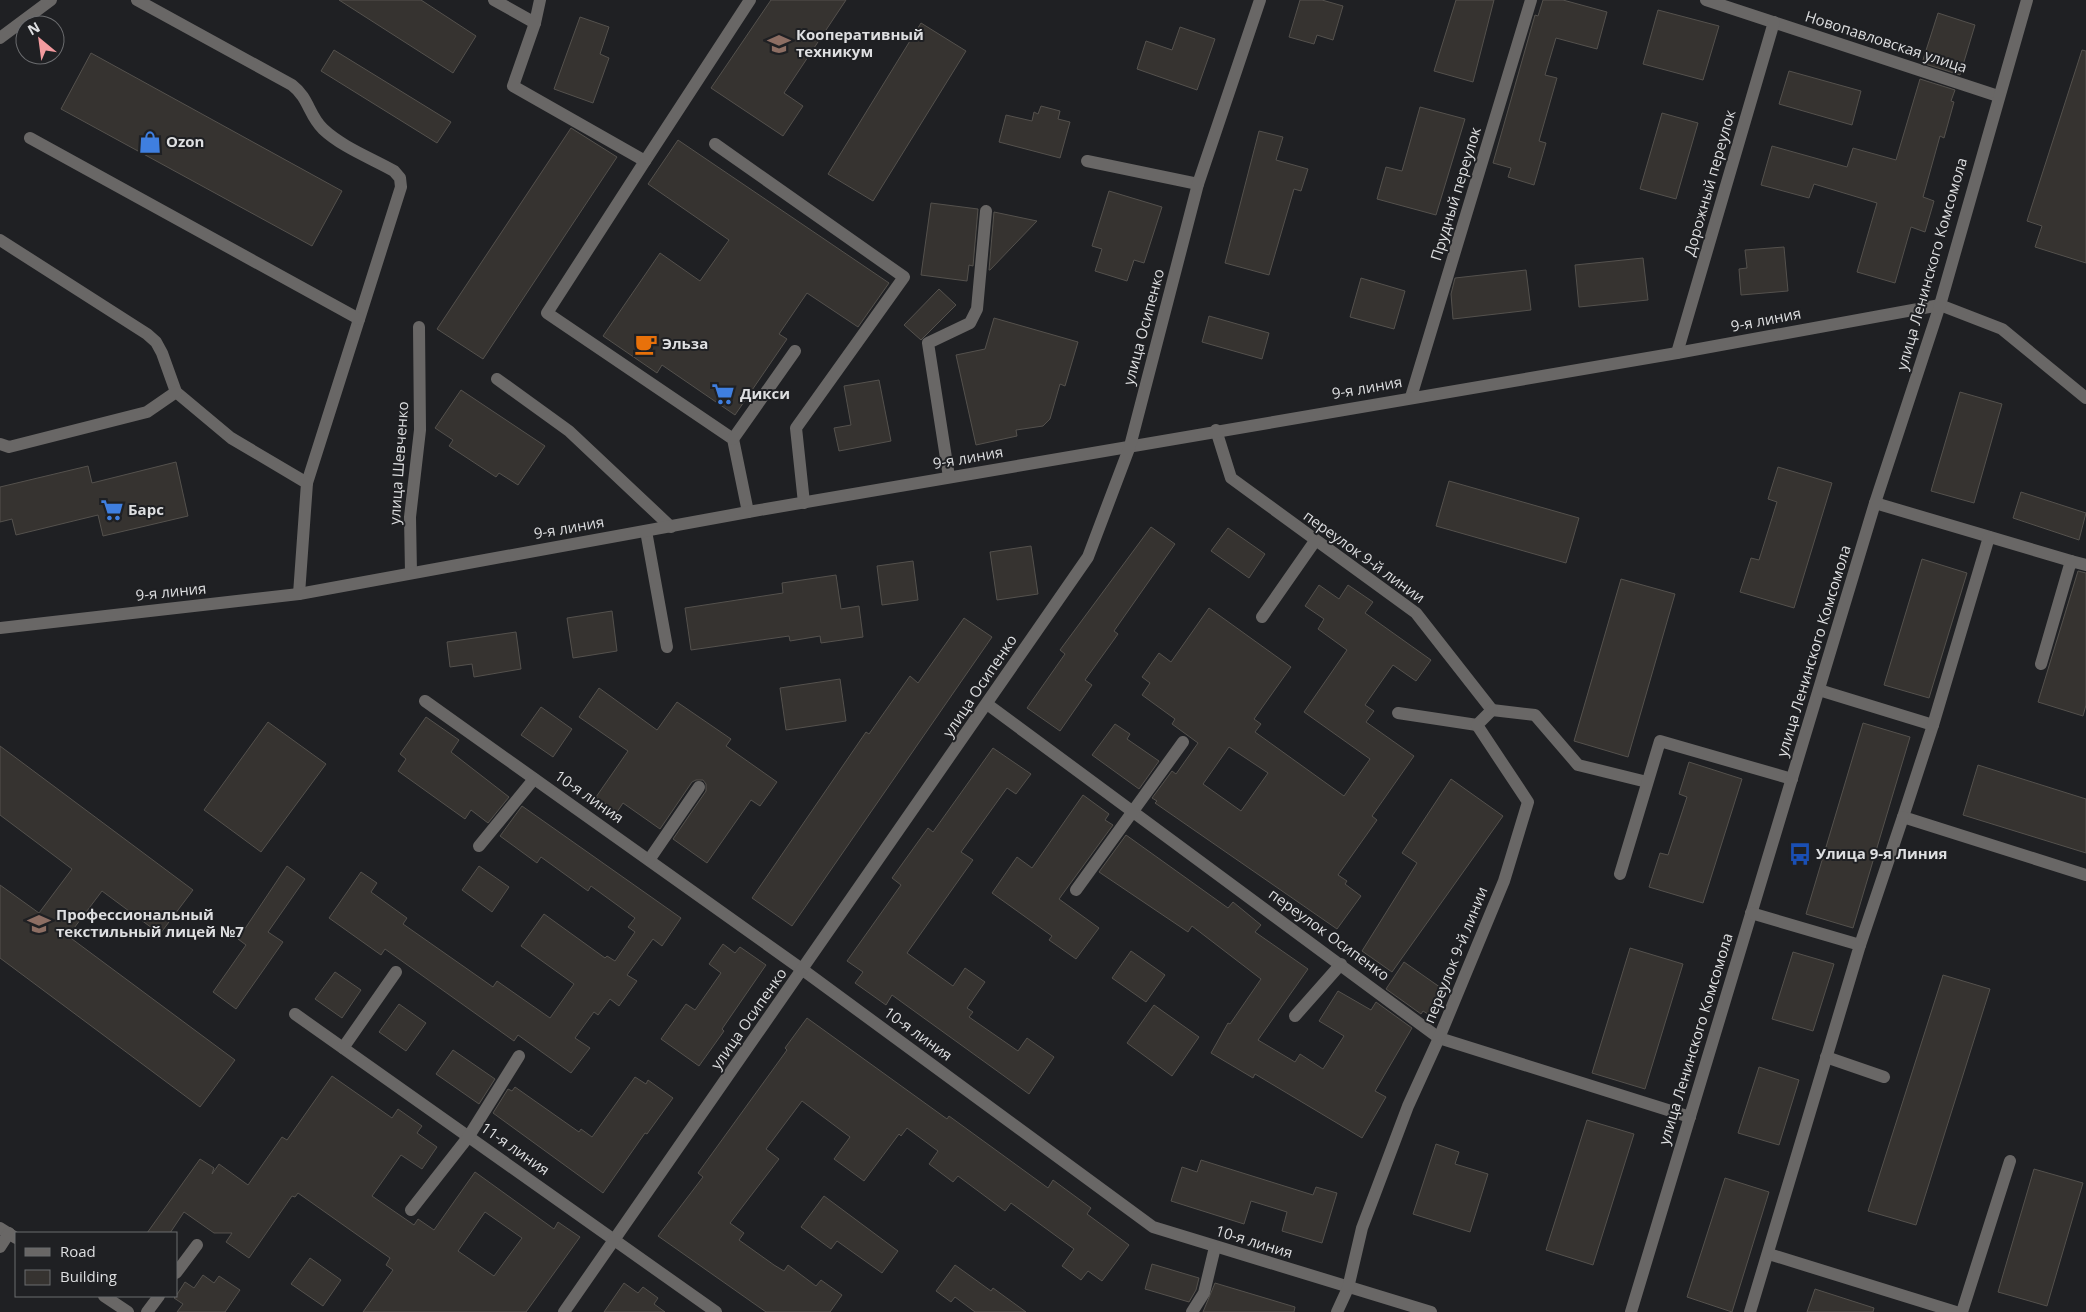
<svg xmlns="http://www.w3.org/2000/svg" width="2086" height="1312" viewBox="0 0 2086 1312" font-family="'Open Sans',sans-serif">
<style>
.building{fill:#363330;stroke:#54514d;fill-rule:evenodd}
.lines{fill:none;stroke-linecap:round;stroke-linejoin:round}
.minor{stroke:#696766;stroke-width:12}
.labels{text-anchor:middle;stroke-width:4;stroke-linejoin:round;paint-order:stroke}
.poi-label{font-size:15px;font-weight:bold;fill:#dedfe1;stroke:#1f2023;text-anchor:start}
.street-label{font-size:15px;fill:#dedfe1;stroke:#1f2023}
</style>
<rect width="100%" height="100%" fill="#1f2023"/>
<!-- building -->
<g class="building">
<path d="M339 0H421L476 36 453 73Z"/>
<path d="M771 0H846L784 93 803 106 783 136 711 88Z"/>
<path d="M1300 0H1322L1343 6 1333 40 1317 35 1314 44 1289 37Z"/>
<path d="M1456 0H1494L1473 82 1434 71Z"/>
<path d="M1543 0H1563L1607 12 1597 49 1556 38 1545 75 1557 78 1539 141 1546 143 1534 185 1508 177 1511 168 1493 163 1535 15 1538 16Z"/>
<path d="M1658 10 1719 26 1703 80 1643 64Z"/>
<path d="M1938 13 1975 25 1960 75 1922 63Z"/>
<path d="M580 17 609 27 600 54 609 58 593 103 554 89Z"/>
<path d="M921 23 966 51 873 201 828 174Z"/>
<path d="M1180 27 1215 39 1197 90 1137 69 1146 41 1172 50Z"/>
<path d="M334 50 451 122 437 143 321 71Z"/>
<path d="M2082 50 2086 51V263L2035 247 2042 226 2027 221Z"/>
<path d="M91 53 342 191 312 246 61 109Z"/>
<path d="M1789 71 1861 91 1852 125 1779 104Z"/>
<path d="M1920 79 1955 90 1951 101 1954 102 1944 138 1940 136 1923 197 1934 201 1925 232 1911 227 1895 283 1857 272 1877 203 1814 184 1809 198 1761 185 1772 146 1847 167 1853 148 1896 160Z"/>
<path d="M1041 106 1060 111 1058 119 1070 122 1060 158 999 142 1006 115 1032 121 1034 112 1038 114Z"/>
<path d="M1420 107 1465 119 1436 215 1377 199 1386 167 1402 171Z"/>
<path d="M1662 113 1698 123 1676 199 1640 189Z"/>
<path d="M571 128 617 157 483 359 437 329Z"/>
<path d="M1259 131 1283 137 1276 160 1308 169 1301 191 1294 189 1269 275 1225 263Z"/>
<path d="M678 140 889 283 858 327 807 293 779 334 787 339 735 415 662 365 657 373 603 336 660 253 700 281 729 240 648 184Z"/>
<path d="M1109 191 1162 207 1144 263 1134 260 1127 281 1095 271 1102 249 1092 246Z"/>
<path d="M931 203 978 209 973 266 969 265 967 281 921 275Z"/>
<path d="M994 212 1037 221 990 270H989Z"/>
<path d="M1784 247 1788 291 1741 295 1739 269 1747 268 1745 250Z"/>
<path d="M1643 258 1648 300 1579 307 1575 265Z"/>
<path d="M1526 270 1531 310 1453 319 1451 294 1455 278Z"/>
<path d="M1361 278 1405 291 1394 329 1350 317Z"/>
<path d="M939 289 956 305 921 340 904 325Z"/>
<path d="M1209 316 1269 333 1262 359 1202 342Z"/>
<path d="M994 318 1078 342 1065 386 1060 384 1050 419 1043 426 1016 430 1017 436 976 445 956 355 985 349Z"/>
<path d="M879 380 891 441 839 451 834 428 851 425 844 386Z"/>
<path d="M461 390 545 446 518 485 499 473 496 477 449 446 453 440 435 428Z"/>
<path d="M1960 392 2002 404 1974 503 1931 491Z"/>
<path d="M176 462 188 516 103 536 98 515 16 535 12 519 0 522V487L88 466 92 483Z"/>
<path d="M1778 467 1832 483 1794 608 1740 592 1751 558 1759 560 1777 502 1768 499Z"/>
<path d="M1449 481 1579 518 1566 563 1436 526Z"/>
<path d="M2021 492 2086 513 2079 540 2013 518Z"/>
<path d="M1151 527 1175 544 1114 631 1118 634 1085 680 1092 685 1060 731 1027 708 1065 654 1060 650Z"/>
<path d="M1228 528 1265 554 1249 578 1211 551Z"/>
<path d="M1031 546 1038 594 997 600 990 552Z"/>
<path d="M1922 559 1967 573 1929 698 1884 685Z"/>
<path d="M913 561 918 600 882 605 877 566Z"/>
<path d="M2078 571 2086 573V705L2083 716 2038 702Z"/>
<path d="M836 575 841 609 859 606 863 637 821 643 820 636 790 641 789 636 691 650 685 608 783 593 782 583Z"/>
<path d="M1621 579 1675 594 1628 757 1574 741Z"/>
<path d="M1319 585 1339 599 1348 585 1373 602 1365 613 1431 660 1416 681 1393 665 1365 705 1374 711 1366 722 1414 756 1372 816 1377 820 1338 875 1347 881 1345 884 1361 896 1337 929 1155 803 1157 801 1152 798 1172 771 1176 774 1198 743 1172 724 1175 719 1142 695 1150 683 1142 677 1159 653 1171 662 1209 608 1291 667 1254 719 1261 724 1255 732 1344 796 1370 759 1304 712 1347 650 1318 629 1324 619 1305 606ZM1229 747 1268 773 1241 811 1203 784Z"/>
<path d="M612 611 617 651 573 658 567 618Z"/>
<path d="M964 618 992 637 792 926 752 898 866 732 869 734 910 676 918 683Z"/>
<path d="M516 632 521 669 474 677 472 664 450 667 447 642Z"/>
<path d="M840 679 846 721 786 730 780 688Z"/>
<path d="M599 688 657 730 677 702 731 739 726 746 777 782 760 806 751 800 707 863 673 839 706 791V784L703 780H696L692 782 660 829 623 803 617 812 596 797 628 751 579 717Z"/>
<path d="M541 707 572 729 553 757 521 735Z"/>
<path d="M426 717 459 740 451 752 509 797 488 823 471 810 465 819 398 771 406 759 400 754Z"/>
<path d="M268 722 326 764 261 852 204 810Z"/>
<path d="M1863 723 1910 737 1853 928 1806 914Z"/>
<path d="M1115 724 1130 734 1127 739 1159 761 1139 789 1092 755Z"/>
<path d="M0 746 193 890 160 934 102 891 68 936 235 1060 200 1107 0 958V885L39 913 72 869 0 815Z"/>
<path d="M993 748 1031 774 1016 794 1007 788 961 852 973 860 907 953 953 986 965 968 985 982 967 1008 973 1012 969 1017 1018 1051 1027 1038 1054 1057 1029 1094 892 995 886 1005 855 983 863 972 847 961 901 885 892 878 928 828 933 832Z"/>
<path d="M1689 762 1742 779 1703 903 1649 887 1660 853 1668 855 1687 797 1679 794Z"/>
<path d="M1978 765 2086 799V853L1963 815Z"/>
<path d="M1451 779 1503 816 1392 972 1362 951 1417 863 1402 853Z"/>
<path d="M1083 795 1109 814 1105 820 1113 825 1059 899 1099 928 1076 959 1049 940 1052 936 992 893 1017 857 1032 868Z"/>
<path d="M522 806 681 918 662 946 653 939 627 975 637 981 619 1006 610 999 598 1015 594 1012 575 1038 590 1048 571 1073 518 1035 514 1041 385 949 381 955 329 918 361 872 377 883 371 892 407 918 403 924 493 987 497 981 550 1018 574 984 521 946 544 914 605 958 607 956 615 961 635 932 628 927 635 918 591 886 588 891 541 857 537 863 500 836Z"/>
<path d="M1126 835 1228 908 1233 902 1261 925 1255 932 1308 969 1258 1040 1295 1062 1300 1054 1323 1069 1344 1036 1319 1021 1338 991 1371 1010 1376 1002 1412 1028 1375 1091 1386 1097 1362 1138 1255 1074 1253 1078 1211 1053 1228 1023 1230 1024 1261 979 1192 926 1188 932 1099 872Z"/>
<path d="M287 866 305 879 268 932 283 942 236 1009 213 992 246 945 238 939Z"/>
<path d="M479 866 509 887 492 912 462 890Z"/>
<path d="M723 944 735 953 740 947 766 965 722 1029 724 1031 699 1066 661 1039 686 1004 695 1010 721 973 709 964Z"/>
<path d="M1630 948 1683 964 1645 1089 1592 1073Z"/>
<path d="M1131 951 1165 975 1146 1002 1112 978Z"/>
<path d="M1793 952 1834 964 1813 1031 1772 1019Z"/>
<path d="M1404 962 1444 990 1428 1014 1423 1011 1421 1014 1386 989Z"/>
<path d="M335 972 361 990 342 1018 315 999Z"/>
<path d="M1943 975 1990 989 1916 1225 1868 1211Z"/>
<path d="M399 1004 426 1023 406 1051 379 1032Z"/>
<path d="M1154 1005 1199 1037 1172 1076 1127 1043Z"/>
<path d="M807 1018 947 1119 949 1116 1048 1188 1053 1180 1091 1208 1087 1214 1129 1245 1102 1281 1088 1271 1081 1280 1062 1266 1074 1249 1011 1203 1005 1211 958 1176 953 1182 929 1164 938 1151 907 1128 901 1136 899 1134 864 1181 834 1159 850 1137 802 1101 766 1149 779 1159 730 1223 744 1233 739 1240 774 1265 784 1271 788 1265 816 1286 821 1280 842 1295 830 1312H766L658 1236 703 1177 698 1173 787 1050 785 1048Z"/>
<path d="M453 1050 495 1079 479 1104 436 1074Z"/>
<path d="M1759 1067 1799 1080 1779 1145 1738 1133Z"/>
<path d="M332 1076 392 1118 398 1109 422 1126 417 1133 437 1147 422 1169 401 1155 372 1196 414 1225 418 1219 434 1230 475 1172 554 1229 558 1222 580 1237 526 1312H363L393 1270 386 1265 390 1258 298 1193 295 1197 292 1196 249 1258 226 1242 232 1233H214L184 1212 170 1233H147L200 1159 214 1168 212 1174 219 1164 248 1185 282 1137 287 1140ZM485 1212 522 1238 494 1276 458 1251Z"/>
<path d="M635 1077 646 1084 648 1080 673 1098 647 1134 645 1133 603 1193 493 1113 508 1089 512 1091 515 1087 579 1132 581 1129 592 1137Z"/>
<path d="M1587 1120 1634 1134 1593 1265 1546 1250Z"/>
<path d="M1436 1144 1459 1152 1455 1164 1488 1174 1470 1232 1413 1214Z"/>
<path d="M1201 1160 1313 1195 1316 1187 1337 1193 1322 1243 1282 1231 1287 1212 1251 1201 1244 1224 1171 1201 1182 1167 1197 1172Z"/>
<path d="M2034 1169 2083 1183 2047 1306 1998 1292Z"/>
<path d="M1725 1178 1769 1192 1732 1312 1687 1297Z"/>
<path d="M824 1196 898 1251 882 1273 837 1241 831 1249 801 1227Z"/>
<path d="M310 1258 341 1280 323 1306 291 1284Z"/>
<path d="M1152 1264 1199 1278 1196 1290 1189 1302 1145 1289Z"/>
<path d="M955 1265 991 1291 993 1288 1026 1312H975L955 1297 951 1302 936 1291Z"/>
<path d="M203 1275 214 1283 219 1276 240 1290 225 1312H177L183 1304 174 1298 176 1296 185 1282 194 1288Z"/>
<path d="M624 1283 638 1293 643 1287 658 1298 654 1304 665 1312H604Z"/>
<path d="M1215 1283 1295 1307 1294 1312H1203Z"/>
<path d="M1815 1289 1874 1308 1873 1312H1807Z"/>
</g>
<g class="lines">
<!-- minor -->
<g class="minor">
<path d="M137 0 292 85C309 98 309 116 323 129 342 147 371 158 394 171L400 178 401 187 307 483"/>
<path d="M494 0 535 23"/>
<path d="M540 0 535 23 513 86 645 161 547 313 733 439 748 512"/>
<path d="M1706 0 1998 96"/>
<path d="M0 38 51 0"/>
<path d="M30 138 359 319"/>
<path d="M715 144 904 277 796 428 804 503"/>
<path d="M645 161 750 0"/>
<path d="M1087 161 1198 184"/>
<path d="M0 240 147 334 156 342 162 353 176 392 231 438 307 483 299 594"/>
<path d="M1677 353 1774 22"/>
<path d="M497 379 569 431 671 527"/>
<path d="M1411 397 1531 0"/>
<path d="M1216 430 1231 478 1416 613 1492 710"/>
<path d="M733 439 795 351"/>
<path d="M0 444 9 447 147 412 176 392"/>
<path d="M949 477 928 343 970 323 977 309 986 211"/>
<path d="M1875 503 2071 561"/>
<path d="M646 531 667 647"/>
<path d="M411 573 410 517 420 430 419 327"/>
<path d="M1262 617 1315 541"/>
<path d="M0 628 299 594 748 512 1677 353 1940 305 2002 329 2086 398"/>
<path d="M2041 664 2071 561 2086 565"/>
<path d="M1819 690 1933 725 1903 817 2086 875"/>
<path d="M425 701 803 970 1153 1227 1431 1312"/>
<path d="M987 704 1439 1038 1690 1117"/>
<path d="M1492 710 1535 715 1578 765 1647 782"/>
<path d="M1398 713 1477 725"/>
<path d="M1933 725 1989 537"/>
<path d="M479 846 534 779"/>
<path d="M649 860 699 787"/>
<path d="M1620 874 1660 741 1792 779"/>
<path d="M1076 890 1183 742"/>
<path d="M1860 945 1903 817"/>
<path d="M295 1014 716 1312"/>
<path d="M1295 1016 1341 964"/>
<path d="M343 1048 396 972"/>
<path d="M1826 1057 1884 1077"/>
<path d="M411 1210 469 1136 519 1056"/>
<path d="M0 1228 16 1238"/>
<path d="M0 1247 9 1233"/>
<path d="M1769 1254 1956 1312"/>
<path d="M176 1273 197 1245"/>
<path d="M104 1296 128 1312"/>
<path d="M147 1312 159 1296"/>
<path d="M564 1312 1088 557 1130 446 1198 184 1260 0"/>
<path d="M1192 1312 1204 1293 1215 1247"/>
<path d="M1337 1312 1348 1288 1362 1228 1408 1106 1439 1038 1504 881 1528 802 1477 725 1492 710"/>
<path d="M1631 1312 1875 503 1940 305 2027 0"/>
<path d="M1750 1312 1860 945 1751 913"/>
<path d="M1962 1312 2010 1161"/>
</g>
</g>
<!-- icons -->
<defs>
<symbol id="university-bare" viewBox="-9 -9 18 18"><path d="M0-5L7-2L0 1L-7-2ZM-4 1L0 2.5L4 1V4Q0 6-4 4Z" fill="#8d6e63" stroke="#1f2023" stroke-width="2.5" paint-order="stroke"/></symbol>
<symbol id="shop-bare" viewBox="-9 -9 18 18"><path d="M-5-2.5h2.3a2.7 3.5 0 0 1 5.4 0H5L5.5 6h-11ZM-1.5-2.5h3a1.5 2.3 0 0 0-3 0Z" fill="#3f7fe0" stroke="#1f2023" stroke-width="2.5" paint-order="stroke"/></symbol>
<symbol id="cafe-bare" viewBox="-9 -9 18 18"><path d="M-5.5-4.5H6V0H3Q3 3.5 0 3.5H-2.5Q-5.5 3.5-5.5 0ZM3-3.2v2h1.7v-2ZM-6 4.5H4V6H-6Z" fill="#e8710a" stroke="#1f2023" stroke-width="2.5" paint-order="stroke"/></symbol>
<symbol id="supermarket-bare" viewBox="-9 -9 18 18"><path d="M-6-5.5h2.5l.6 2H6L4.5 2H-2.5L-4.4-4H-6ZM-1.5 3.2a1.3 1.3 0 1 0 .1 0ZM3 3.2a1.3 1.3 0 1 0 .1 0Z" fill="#3f7fe0" stroke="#1f2023" stroke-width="2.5" paint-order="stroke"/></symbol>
<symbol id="bus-bare" viewBox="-9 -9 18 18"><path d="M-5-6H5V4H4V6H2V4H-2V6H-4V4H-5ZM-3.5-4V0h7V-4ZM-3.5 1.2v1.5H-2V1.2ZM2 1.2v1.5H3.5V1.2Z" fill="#1a4fb4" stroke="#1f2023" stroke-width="2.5" paint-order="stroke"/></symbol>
</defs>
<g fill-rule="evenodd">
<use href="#university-bare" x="763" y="28" width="32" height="32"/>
<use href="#shop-bare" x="134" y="126" width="32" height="32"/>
<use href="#cafe-bare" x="630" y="328" width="32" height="32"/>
<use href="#supermarket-bare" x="707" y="378" width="32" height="32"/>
<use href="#supermarket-bare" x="96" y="494" width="32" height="32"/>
<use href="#bus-bare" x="1784" y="838" width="32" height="32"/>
<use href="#university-bare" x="23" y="908" width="32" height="32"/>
</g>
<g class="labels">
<!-- poi labels -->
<g class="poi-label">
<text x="796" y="40">Кооперативный<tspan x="796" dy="17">техникум</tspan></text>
<text x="166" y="147">Ozon</text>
<text x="662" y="349">Эльза</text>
<text x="740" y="399">Дикси</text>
<text x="128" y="515">Барс</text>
<text x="1816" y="859">Улица 9-я Линия</text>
<text x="56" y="920">Профессиональный<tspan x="56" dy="17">текстильный лицей №7</tspan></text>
</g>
<!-- street labels -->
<g class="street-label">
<text transform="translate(1886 42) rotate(18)" y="5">Новопавловская улица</text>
<text transform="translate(1710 183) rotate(-74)" y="5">Дорожный переулок</text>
<text transform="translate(1456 194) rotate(-73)" y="5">Прудный переулок</text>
<text transform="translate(1932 264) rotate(-74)" y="5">улица Ленинского Комсомола</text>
<text transform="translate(1766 320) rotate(-11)" y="5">9-я линия</text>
<text transform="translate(1144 327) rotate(-75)" y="5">улица Осипенко</text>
<text transform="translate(1367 388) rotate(-10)" y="5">9-я линия</text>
<text transform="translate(968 458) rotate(-10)" y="5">9-я линия</text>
<text transform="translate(399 463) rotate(-86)" y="5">улица Шевченко</text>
<text transform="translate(569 528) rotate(-10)" y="5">9-я линия</text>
<text transform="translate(1364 557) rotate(36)" y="5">переулок 9-й линии</text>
<text transform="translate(171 592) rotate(-6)" y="5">9-я линия</text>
<text transform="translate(1814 651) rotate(-73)" y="5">улица Ленинского Комсомола</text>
<text transform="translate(980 686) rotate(-56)" y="5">улица Осипенко</text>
<text transform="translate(589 797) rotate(35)" y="5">10-я линия</text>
<text transform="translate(1329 935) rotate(36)" y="5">переулок Осипенко</text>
<text transform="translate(1456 955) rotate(-68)" y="5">переулок 9-й линии</text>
<text transform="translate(749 1019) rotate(-55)" y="5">улица Осипенко</text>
<text transform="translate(918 1034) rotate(36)" y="5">10-я линия</text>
<text transform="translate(1696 1039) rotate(-73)" y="5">улица Ленинского Комсомола</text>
<text transform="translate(515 1149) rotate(35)" y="5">11-я линия</text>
<text transform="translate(1254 1242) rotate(17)" y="5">10-я линия</text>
</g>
</g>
<!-- legend -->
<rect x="15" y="1232" width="162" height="65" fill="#1f2023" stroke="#6b6c6f"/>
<rect x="25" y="1248" width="25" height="8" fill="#696766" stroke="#6b6c6f"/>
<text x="60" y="1257" font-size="15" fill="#dedfe1">Road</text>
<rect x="25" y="1270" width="25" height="15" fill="#363330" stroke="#6b6c6f"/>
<text x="60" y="1282" font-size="15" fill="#dedfe1">Building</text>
<!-- north arrow -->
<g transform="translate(40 40) rotate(331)"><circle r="24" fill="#1f2023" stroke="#6b6c6f"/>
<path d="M0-4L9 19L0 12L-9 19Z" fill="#f49b9f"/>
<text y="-8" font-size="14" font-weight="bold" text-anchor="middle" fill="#dedfe1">N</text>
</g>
</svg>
